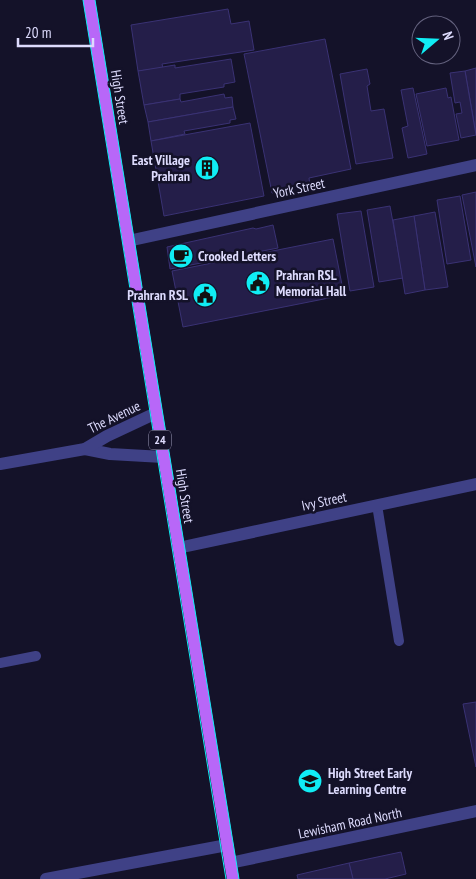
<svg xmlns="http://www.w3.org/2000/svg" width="476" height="879" viewBox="0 0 476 879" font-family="'PT Sans Narrow',sans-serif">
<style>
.building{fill:#241e49;stroke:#3a3274}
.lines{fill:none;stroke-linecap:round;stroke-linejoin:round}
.service{stroke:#3f4186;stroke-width:10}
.minor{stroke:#3f4186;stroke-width:12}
.tertiary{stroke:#3f4186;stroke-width:12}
.primary{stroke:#b867f8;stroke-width:12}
.tram{stroke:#10edf4;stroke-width:1}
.labels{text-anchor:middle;stroke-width:5;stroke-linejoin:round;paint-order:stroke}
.shield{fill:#141229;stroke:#a19fbd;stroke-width:1}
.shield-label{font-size:12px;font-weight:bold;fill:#dddbfd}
.street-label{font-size:14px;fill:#dddbfd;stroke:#141229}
.poi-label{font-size:14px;font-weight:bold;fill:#dddbfd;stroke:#141229;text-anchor:start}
</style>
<rect width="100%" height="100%" fill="#141229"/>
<!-- building -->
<g class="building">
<path d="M228 9 231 24 249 21 254 50 162 64 163 68 138 71 131 25Z"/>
<path d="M325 39 351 169 309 178 310 186 272 193 244 54Z"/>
<path d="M231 59 235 82 224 84V87L180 94V99L144 105 138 71 175 65V68Z"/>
<path d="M476 68V134L465 71Z"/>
<path d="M367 69 370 84 367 86 371 111 384 109 393 158 356 164 340 74Z"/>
<path d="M465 71 476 135 461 138 456 114 462 113 460 102 455 103 450 73Z"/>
<path d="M413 88 427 154 408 158 402 128 408 126 401 90Z"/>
<path d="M446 88 448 98 451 97 459 140 427 146 416 94Z"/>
<path d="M224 94 225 98 232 97 233 107 148 122 144 105 180 99 181 102Z"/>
<path d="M233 107 236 119 230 120V123L184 131 185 134 151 141 148 122Z"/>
<path d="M250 123 264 196 164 216 151 141Z"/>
<path d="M476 192V267L462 195Z"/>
<path d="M460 196 471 260 447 264 437 200Z"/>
<path d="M390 206 403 278 379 282 367 210Z"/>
<path d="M361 211 374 287 350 291 337 214Z"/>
<path d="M435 212 448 287 425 290 414 216Z"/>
<path d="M414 216 425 290 405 294 393 220Z"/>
<path d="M273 225 278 248 170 269 167 247 253 228 256 229Z"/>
<path d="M333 239 344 295 183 327 172 271Z"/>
<path d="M476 702V767L463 704Z"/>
<path d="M401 852 406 874 385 879H353L349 863Z"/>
<path d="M349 863 353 879H298L297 875Z"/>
</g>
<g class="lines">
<!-- service -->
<g class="service">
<path d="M377 505 399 641"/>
<path d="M0 663 36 656"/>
</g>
<!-- minor -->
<g class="minor">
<path d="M128 241 476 165"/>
<path d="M178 548 476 484"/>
<path d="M230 863 476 811"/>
<path d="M46 879 227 845"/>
</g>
<!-- tertiary -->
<g class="tertiary">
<path d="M85 449 110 454 163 457"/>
<path d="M0 464 85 449 107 436 156 413"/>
</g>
<!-- primary -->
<path class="primary" d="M89 0 233 879"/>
<!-- tram -->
<g class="tram">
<path d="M83 0 226 879"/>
<path d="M95 0 239 879"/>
</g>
</g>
<!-- icons -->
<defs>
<symbol id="building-disc" viewBox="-11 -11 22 22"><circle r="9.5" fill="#10edf4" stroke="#141229"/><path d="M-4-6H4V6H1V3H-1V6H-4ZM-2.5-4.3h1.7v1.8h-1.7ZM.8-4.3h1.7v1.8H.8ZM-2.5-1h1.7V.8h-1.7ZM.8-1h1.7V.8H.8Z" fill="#111"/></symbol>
<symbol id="cafe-disc" viewBox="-11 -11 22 22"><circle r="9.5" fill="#10edf4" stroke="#141229"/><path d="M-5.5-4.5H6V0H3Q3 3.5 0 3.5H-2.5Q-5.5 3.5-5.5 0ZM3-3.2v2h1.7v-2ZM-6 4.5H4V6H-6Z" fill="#111"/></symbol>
<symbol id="civic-disc" viewBox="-11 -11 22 22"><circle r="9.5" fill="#10edf4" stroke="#141229"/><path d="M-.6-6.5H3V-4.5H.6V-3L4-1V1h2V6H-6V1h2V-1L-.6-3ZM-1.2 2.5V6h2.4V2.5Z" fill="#111"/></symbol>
<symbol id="school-disc" viewBox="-11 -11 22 22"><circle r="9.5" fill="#10edf4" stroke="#141229"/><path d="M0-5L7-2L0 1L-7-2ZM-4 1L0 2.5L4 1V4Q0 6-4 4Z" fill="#111"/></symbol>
</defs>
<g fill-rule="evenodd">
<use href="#building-disc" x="193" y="154" width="28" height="28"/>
<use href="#cafe-disc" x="167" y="242" width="28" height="28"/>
<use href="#civic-disc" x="244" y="269" width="28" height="28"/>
<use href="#civic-disc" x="191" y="281" width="28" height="28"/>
<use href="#school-disc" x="296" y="767" width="28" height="28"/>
</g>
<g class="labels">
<!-- shield labels -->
<rect class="shield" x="149" y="430.5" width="22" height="19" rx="4"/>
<g class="shield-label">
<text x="160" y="444">24</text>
</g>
<!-- street labels -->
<g class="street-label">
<text transform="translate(120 97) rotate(81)" y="5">High Street</text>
<text transform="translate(299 188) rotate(-12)" y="5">York Street</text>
<text transform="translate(114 417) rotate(-26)" y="5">The Avenue</text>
<text transform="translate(185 496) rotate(81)" y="5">High Street</text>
<text transform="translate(324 501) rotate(-12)" y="5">Ivy Street</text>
<text transform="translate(350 823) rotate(-12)" y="5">Lewisham Road North</text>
</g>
<!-- poi labels -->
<g class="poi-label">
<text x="190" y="165" text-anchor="end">East Village<tspan x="190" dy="16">Prahran</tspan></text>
<text x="198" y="261">Crooked Letters</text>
<text x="276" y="280">Prahran RSL<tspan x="276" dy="16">Memorial Hall</tspan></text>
<text x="188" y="300" text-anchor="end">Prahran RSL</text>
<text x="328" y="778">High Street Early<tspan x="328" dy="16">Learning Centre</tspan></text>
</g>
</g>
<!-- north arrow -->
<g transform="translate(436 40) rotate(71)"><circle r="24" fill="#141229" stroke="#64627e"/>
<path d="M0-4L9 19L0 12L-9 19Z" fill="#10edf4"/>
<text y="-8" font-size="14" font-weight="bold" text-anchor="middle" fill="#dddbfd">N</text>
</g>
<!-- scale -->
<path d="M18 38v8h75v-8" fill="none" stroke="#dddbfd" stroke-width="2.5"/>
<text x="25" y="38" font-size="15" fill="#dddbfd" stroke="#141229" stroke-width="4" paint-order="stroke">20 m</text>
</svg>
